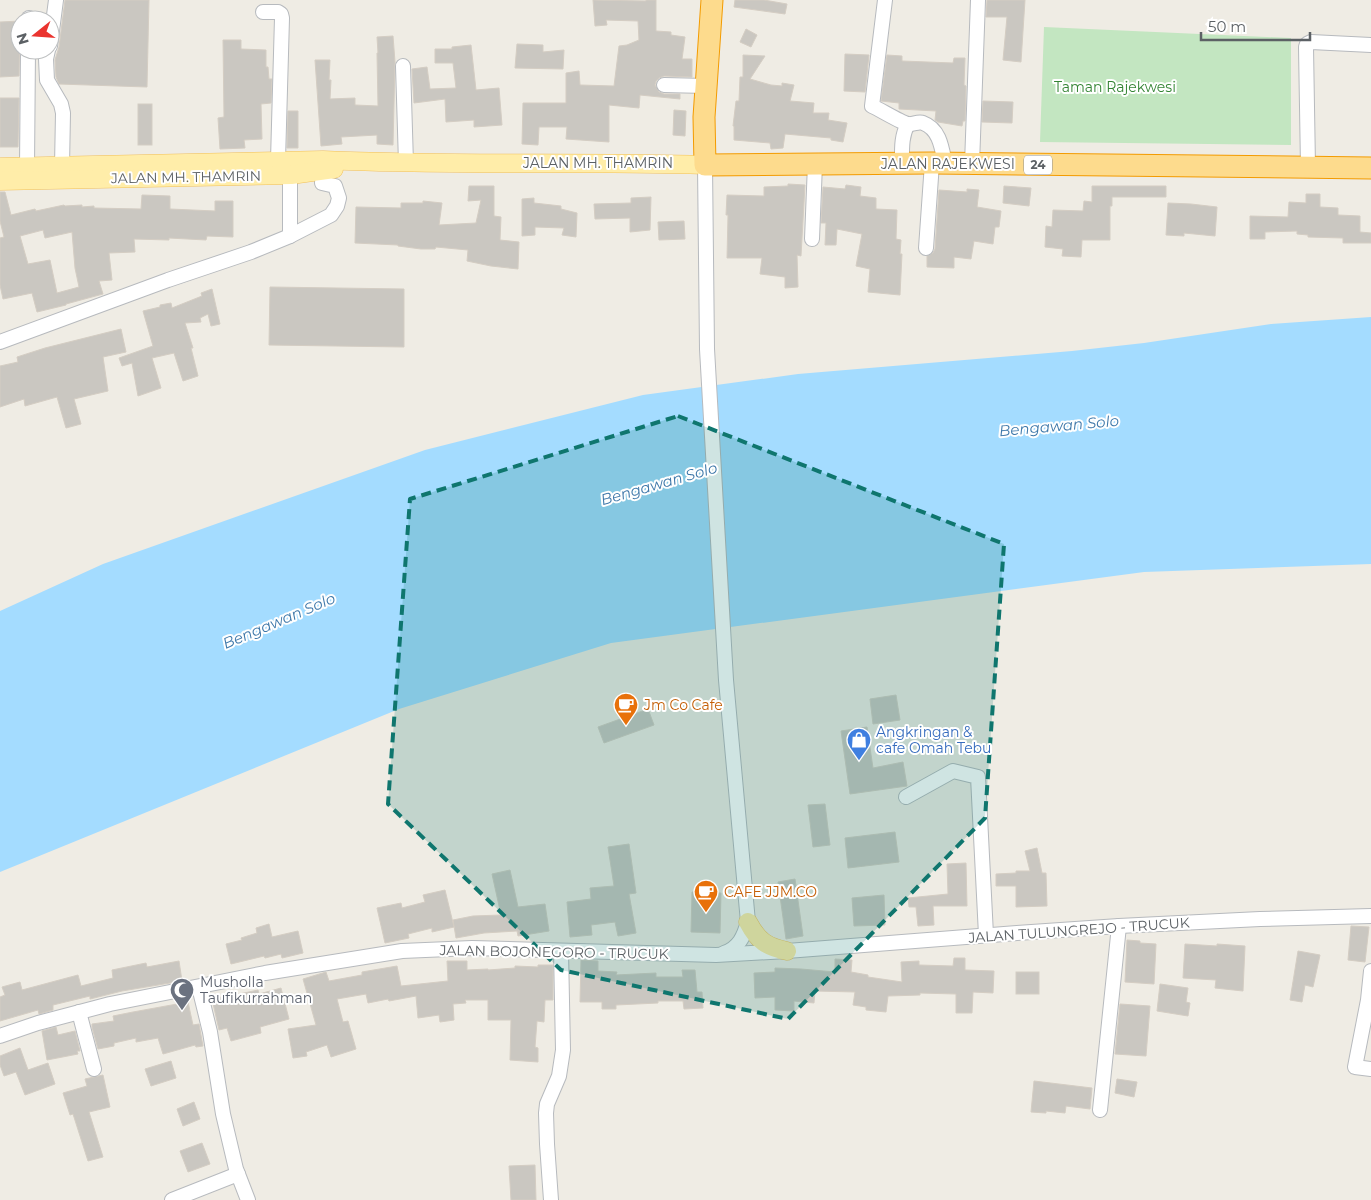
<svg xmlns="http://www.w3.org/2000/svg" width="1371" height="1200" viewBox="0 0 1371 1200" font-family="Montserrat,sans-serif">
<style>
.green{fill:#c3e6c1}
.water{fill:#a4dcff}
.building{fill:#cac7c1;stroke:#d4cdc3;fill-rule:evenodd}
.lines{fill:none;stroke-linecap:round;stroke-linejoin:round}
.minor-casing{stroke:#b7babe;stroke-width:16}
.major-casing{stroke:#f2c05a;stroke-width:19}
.highway-casing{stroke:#f39b00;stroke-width:23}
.minor{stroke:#fff;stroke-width:14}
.major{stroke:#ffeda9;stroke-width:18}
.highway{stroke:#fddb8d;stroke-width:21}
.marked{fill:#0f766e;fill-opacity:0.2;stroke:#0f766e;stroke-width:4;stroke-dasharray:10 6;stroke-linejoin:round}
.labels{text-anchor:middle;stroke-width:4;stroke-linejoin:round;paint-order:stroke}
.shield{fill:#fff;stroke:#8d9093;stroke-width:1}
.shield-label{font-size:12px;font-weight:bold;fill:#5c6165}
.park-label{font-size:14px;fill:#348434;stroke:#fff}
.street-label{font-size:14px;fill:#5c6165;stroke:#fff}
.food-label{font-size:14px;fill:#c56008;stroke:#fff;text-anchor:start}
.shop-label{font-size:14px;fill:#366cbe;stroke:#fff;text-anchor:start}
.worship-label{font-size:14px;fill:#5b616d;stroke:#fff;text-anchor:start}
.water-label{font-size:15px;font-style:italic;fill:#3d77a9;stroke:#fff}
</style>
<rect width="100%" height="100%" fill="#efece4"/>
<!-- green -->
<path class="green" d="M1044 27 1291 38V145L1040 142Z"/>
<!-- water -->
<path class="water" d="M1371 317V564L1144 572 611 643 399 709 0 872V611L103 564 425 450 643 395 798 374 1072 351 1144 343 1271 324Z"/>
<!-- building -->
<g class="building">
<path d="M65 0H149L147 87 59 84 56 77 55 60 59 47Z"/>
<path d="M593 0 646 1V0H656V31L671 32V35L685 37 682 59H692V77L664 76 659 78 656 81 655 85 659 92 664 94H680V99L640 95 639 108 609 105V142L566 139 567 127H539L538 145 522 144 523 103H566V73L579 71 580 85 614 86 619 46 627 45 639 40 638 21 606 20 607 25 595 26Z"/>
<path d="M735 0H764L787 4 785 14 734 7Z"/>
<path d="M987 0H1025L1021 62 1003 60 1007 17H986Z"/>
<path d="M20 21 19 76 0 77V22Z"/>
<path d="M746 29 757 35 751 47 740 42Z"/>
<path d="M393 36 395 62 393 145 377 144V135L341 137 342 144 321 146 315 60H330L329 80H331L330 99 355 98V105L378 106 377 53H378L377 37Z"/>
<path d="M223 40H241V49L266 50V67H268L269 79H272L271 103 261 104 262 139 244 140 245 148 220 149 218 118 224 117Z"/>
<path d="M517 44 543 45V52L564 50 563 69 515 68Z"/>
<path d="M471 45 476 90 499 88 502 125 474 127V120L446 122 445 99 414 103 412 69 427 67 430 89 456 88 453 63H435V49H452V47Z"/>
<path d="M845 54 869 55 865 92 844 91Z"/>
<path d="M743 55 765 56 750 79 771 85 782 86V83L794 85 790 101 814 103 813 113H829L828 120 847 123 843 142 831 140V138L785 134 783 148 771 149 770 143 734 140V126H733L736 101H739L740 77H743Z"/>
<path d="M887 55 902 56V61L953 63 954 58H965L964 85 966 86 965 121H963L962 126 938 122 935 120 936 111 899 109V103L881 101Z"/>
<path d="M0 98H19L18 147H0Z"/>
<path d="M983 101 1013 102 1012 123 982 122Z"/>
<rect x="138" y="104" width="14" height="41"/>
<path d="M674 110 686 111 685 136 673 135Z"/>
<path d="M288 111H298V148H287Z"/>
<path d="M788 184 805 185 801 256 797 255 798 287 785 288V277L760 274 762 258H727L728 215H726L727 195 764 196V187L788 186Z"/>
<path d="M846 185 861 187 860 196 876 198V209L897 210 896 239 901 240 900 254H902L900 295 868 292 870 269 856 266 862 234 837 229 836 245H825L826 223H821L823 187 845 189Z"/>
<path d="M469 186H494V216L501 217 500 240 519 242 518 269 491 266 467 261 468 250 436 247 435 249H421L398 246V245L355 243 356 207 401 208V203H423V201L442 203 439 225 476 223 481 200 468 201Z"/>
<path d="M1004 186 1031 188 1029 206 1003 203Z"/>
<path d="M1092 186H1166V197H1112V206H1110V240H1082L1081 257 1062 256 1063 249 1045 247 1046 226 1052 227 1053 210 1083 211 1084 201 1092 202Z"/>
<path d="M967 189 979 190 977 207 1001 211 999 227H995L993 244 974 241 971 259 954 257V268L927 267V256L933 253 935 249 939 190 967 192Z"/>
<path d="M0 192H5L11 215 35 209 36 211 64 205 65 206 82 205V207L94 206V208L141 209 142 195 170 196V209L215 211V201H233V237L207 236 206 240 169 238V240L134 239 135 252 109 253 112 280 99 281 103 294 66 304V305L37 312 32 293 3 299 0 285V238L4 237 0 221ZM43 230 45 238 72 232 75 268 79 287 57 293 50 260 28 264 20 236Z"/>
<path d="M1306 194H1320V207L1338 208V215L1360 216V232L1371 233V243H1343V238L1308 237V235L1297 234V231L1265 232V239H1250V216L1288 217 1289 202 1306 203Z"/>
<path d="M651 197 650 230 630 232V218L595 219 594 204 631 203V198Z"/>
<path d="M534 198V203L561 206V209L577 213 576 237 562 235 564 228 535 227V235L522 236V199Z"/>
<path d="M1168 203 1191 204 1217 207 1215 236 1184 233V236L1166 235Z"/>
<path d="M684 221 685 239 659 240 658 222Z"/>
<path d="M270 287 404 289V347L269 345Z"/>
<path d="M212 289 220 324 211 326 208 314 200 318 201 322 185 323 193 348H191L198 376 183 381 174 353 152 358 161 388 138 396 132 363 122 366 119 358 153 346 143 311 160 307V305L171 303 172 308 202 296 201 293Z"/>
<path d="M121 329 126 352 103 357 108 391 74 399 81 424 66 428 57 397 25 406 24 399 0 407V366L18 362 17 357 45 348Z"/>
<path d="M896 695 900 720 873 724 870 699Z"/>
<path d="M648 709 654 725 604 743 598 727Z"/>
<path d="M867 727 873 768 903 762 907 786 850 794 841 731Z"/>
<path d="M825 804 830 845 813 847 808 805Z"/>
<path d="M895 832 899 862 848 868 845 838Z"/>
<path d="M629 844 636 893 629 894 636 933 618 936 615 922 591 925 592 935 570 937 567 902 591 899 590 888 614 886 608 847Z"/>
<path d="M1037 848 1042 873H1046L1047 906 1016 907V886H996V874L1016 873V871H1030L1025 851Z"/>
<path d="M966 863 967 906H933L934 925 918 926 916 907H909L908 898 948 894 947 864Z"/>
<path d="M510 870 518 907 545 904 549 931 518 936 517 931 484 933 456 938 453 920 473 916 501 915 492 874Z"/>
<path d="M795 879 803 936 786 939 778 882Z"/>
<path d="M445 890 454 927 432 932V928L408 934 409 938 385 943 377 908 401 903 402 908 425 902 423 895Z"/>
<path d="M692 892 721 893 720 933 691 932Z"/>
<path d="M884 895 885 925 854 926 852 898Z"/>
<path d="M269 924 272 937 298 931 303 953 282 958 281 954 265 958 264 956 231 964 226 944 242 940 241 938 257 933 256 928Z"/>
<path d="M1351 926 1369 927 1365 962 1348 960Z"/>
<path d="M1127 940 1140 941V943L1156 944 1154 984 1125 982Z"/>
<path d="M1185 944 1217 946V944L1245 946 1243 991 1215 988 1216 980 1183 978Z"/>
<path d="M1298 951 1320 955 1313 987 1305 985 1302 1002 1290 1000Z"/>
<path d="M954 958H965V970L994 971 993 993 973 992 972 1013H956V994L920 993V995L888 996 886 1012 866 1010V1007L853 1005 855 992 815 991 814 1003 794 1001V1011L775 1010V997L755 998 754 973 775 972V968L801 969 835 972V959L852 960 851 972 868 975V977L902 982 901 962 919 961V965L953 966Z"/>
<path d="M581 960 598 961V971L617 972 616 975 656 973V977H683L682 970H695L697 992H702L703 1008 684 1009 683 1001H658V1003L616 1005V1009H602V1002H580Z"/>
<path d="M179 961 182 981 122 991 90 999V996L53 1005V1010L39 1014 38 1010 0 1021V997L5 995 2 987 20 982 22 990 78 975 81 986 113 978 112 970 146 963 147 967Z"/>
<path d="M447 961H467V970L488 969V970L515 968V966L538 967V965H553V1000H545L544 1022 537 1021 535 1047 538 1048V1062L510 1060 511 1020H488V1000H465L466 1003 453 1004 454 1020 440 1022 439 1015 418 1018 416 996 389 1001 388 999 368 1003 366 994 337 999 343 1022 348 1021 356 1049 331 1057 327 1045 306 1052 307 1056 293 1058 288 1029 316 1025 303 979 326 972 329 981 362 975V972L397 966 401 986 448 981Z"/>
<rect x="1016" y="972" width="23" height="22"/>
<path d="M1160 984 1188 988 1186 1002 1190 1003 1188 1016 1157 1011Z"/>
<path d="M281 988 289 1019 260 1027 261 1033 231 1041 227 1028 219 1030 212 999 230 995V996L258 990 259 994Z"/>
<path d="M188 1002 193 1025 199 1024 203 1046 196 1047 195 1045 163 1054 158 1038 136 1042V1038L114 1043V1046L98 1049 92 1027V1024L114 1021 113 1016 133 1012Z"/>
<path d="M1120 1004 1150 1006 1146 1056 1115 1054Z"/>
<path d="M56 1027 58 1035 75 1031 80 1051H77L78 1054 47 1060 42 1031Z"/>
<path d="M20 1048 28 1070 48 1063 55 1084 25 1095 16 1072 4 1076 0 1065V1056Z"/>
<path d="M171 1061 176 1078 151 1086 145 1069Z"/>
<path d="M103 1075 110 1107 89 1112 103 1157 88 1161 73 1114 70 1115 63 1093 87 1086 85 1079Z"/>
<path d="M1117 1079 1137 1082 1134 1097 1115 1093Z"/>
<path d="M1034 1081 1092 1088 1090 1109 1066 1106 1065 1113 1046 1111V1113L1031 1112Z"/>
<path d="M194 1102 200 1119 183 1126 177 1109Z"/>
<path d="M202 1143 210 1164 188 1172 180 1151Z"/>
<path d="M535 1165 536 1200H511L509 1166Z"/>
</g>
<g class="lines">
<defs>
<g id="minor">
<path d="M885 0 872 106C879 109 902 123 908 124 913 125 918 121 923 123 940 129 942 149 945 164"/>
<path d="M263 12H278L281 14 282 18 278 160"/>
<path d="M29 20V18"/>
<path d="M50 46 56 0"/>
<path d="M48 50 46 59 47 80 61 104 63 113 62 166"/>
<path d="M403 66 406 163"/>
<path d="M664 85 706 86"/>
<path d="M902 164C902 150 901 136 908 124"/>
<path d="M972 164 978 0"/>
<path d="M705 165 707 349 726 680 748 922C744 936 739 948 724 953"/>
<path d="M27 167 28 50"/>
<path d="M1308 167 1306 47 1307 44 1311 42 1371 45"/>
<path d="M290 183V236"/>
<path d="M812 239 815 164"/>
<path d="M926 248 932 163"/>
<path d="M0 342 168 280 251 252 290 236 331 215 337 206 339 198 335 186 322 183 323 171"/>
<path d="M906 797 953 771 978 777 986 935"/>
<path d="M1371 971 1368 1000 1355 1067 1371 1069"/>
<path d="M199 987 210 1032 223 1114 236 1169 248 1200"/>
<path d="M79 1012 94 1069"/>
<path d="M0 1036 38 1023 110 1004 265 973 402 951 472 948 716 955 787 951 1017 933 1119 926 1260 919 1371 916"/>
<path d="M1100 1110 1119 926"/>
<path d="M172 1200 238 1174"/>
<path d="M551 1200 547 1144 546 1113 547 1104 559 1076 563 1050 561 951"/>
</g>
<g id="major">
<path d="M0 167 323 160C450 166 578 161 705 165"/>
<path d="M0 181 291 175 334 169"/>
<path d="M748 922C758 941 767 947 787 951"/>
</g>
<path id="highway" d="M712 0 704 117 705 165 932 163 1371 168"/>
</defs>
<!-- minor casing -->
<use href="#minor" class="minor-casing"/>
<!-- major casing -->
<use href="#major" class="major-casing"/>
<!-- highway casing -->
<use href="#highway" class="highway-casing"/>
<!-- minor -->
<use href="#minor" class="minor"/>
<!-- major -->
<use href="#major" class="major"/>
<!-- highway -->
<use href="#highway" class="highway"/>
</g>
<!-- marked area -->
<path class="marked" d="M678 416 1004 544 985 818 788 1019 561 970 388 804 410 499Z"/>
<!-- icons -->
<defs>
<symbol id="cafe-pin" viewBox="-11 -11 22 30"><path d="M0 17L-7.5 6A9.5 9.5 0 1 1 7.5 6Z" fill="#e8710a" stroke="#fff"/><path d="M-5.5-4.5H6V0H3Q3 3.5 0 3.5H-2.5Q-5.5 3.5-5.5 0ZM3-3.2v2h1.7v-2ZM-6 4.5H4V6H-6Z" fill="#fff"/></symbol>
<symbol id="shop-pin" viewBox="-11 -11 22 30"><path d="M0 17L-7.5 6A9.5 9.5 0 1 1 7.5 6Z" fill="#3f7fe0" stroke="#fff"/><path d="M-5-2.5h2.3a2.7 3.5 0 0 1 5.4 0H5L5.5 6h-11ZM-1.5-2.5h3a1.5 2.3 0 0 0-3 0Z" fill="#fff"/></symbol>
<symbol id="mosque-pin" viewBox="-11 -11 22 30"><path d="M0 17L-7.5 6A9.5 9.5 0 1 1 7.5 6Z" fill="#6b7280" stroke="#fff"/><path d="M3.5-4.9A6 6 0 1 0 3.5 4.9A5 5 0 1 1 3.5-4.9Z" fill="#fff"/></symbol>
</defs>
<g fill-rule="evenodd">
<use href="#cafe-pin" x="612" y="691" width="28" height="38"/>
<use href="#shop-pin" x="845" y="726" width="28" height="38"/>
<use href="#cafe-pin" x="692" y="878" width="28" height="38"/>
<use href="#mosque-pin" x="168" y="976" width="28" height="38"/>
</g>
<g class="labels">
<!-- shield labels -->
<rect class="shield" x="1024" y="155.5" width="28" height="19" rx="4"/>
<g class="shield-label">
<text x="1038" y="169">24</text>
</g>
<!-- park labels -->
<g class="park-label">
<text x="1115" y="92">Taman Rajekwesi</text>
</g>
<!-- street labels -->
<g class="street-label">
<text x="598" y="168">JALAN MH. THAMRIN</text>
<text x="948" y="169">JALAN RAJEKWESI</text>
<text transform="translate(186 177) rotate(-1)" y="5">JALAN MH. THAMRIN</text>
<text transform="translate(1079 930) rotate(-4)" y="5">JALAN TULUNGREJO - TRUCUK</text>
<text transform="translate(554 952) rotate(1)" y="5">JALAN BOJONEGORO - TRUCUK</text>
</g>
<!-- food labels -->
<g class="food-label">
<text x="644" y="710">Jm Co Cafe</text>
<text x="724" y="897">CAFE JJM.CO</text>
</g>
<!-- shop labels -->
<g class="shop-label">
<text x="876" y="737">Angkringan &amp;<tspan x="876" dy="16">cafe Omah Tebu</tspan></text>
</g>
<!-- worship labels -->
<g class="worship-label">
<text x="200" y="987">Musholla<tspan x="200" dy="16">Taufikurrahman</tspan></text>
</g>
<!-- water labels -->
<g class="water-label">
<text transform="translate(1059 426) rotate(-5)" y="5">Bengawan Solo</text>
<text transform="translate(659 484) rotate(-16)" y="5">Bengawan Solo</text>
<text transform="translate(279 621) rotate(-23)" y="5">Bengawan Solo</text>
</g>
</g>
<!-- north arrow -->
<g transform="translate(35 35) rotate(253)"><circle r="24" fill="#ffffff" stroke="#bec0c1"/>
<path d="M0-4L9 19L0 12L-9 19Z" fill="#ea342f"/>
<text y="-8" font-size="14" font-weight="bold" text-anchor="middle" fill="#5c6165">N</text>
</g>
<!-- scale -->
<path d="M1201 32v8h109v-8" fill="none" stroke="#5c6165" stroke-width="2.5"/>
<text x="1208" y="32" font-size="15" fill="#5c6165" stroke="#ffffff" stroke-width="4" paint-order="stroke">50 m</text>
</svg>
